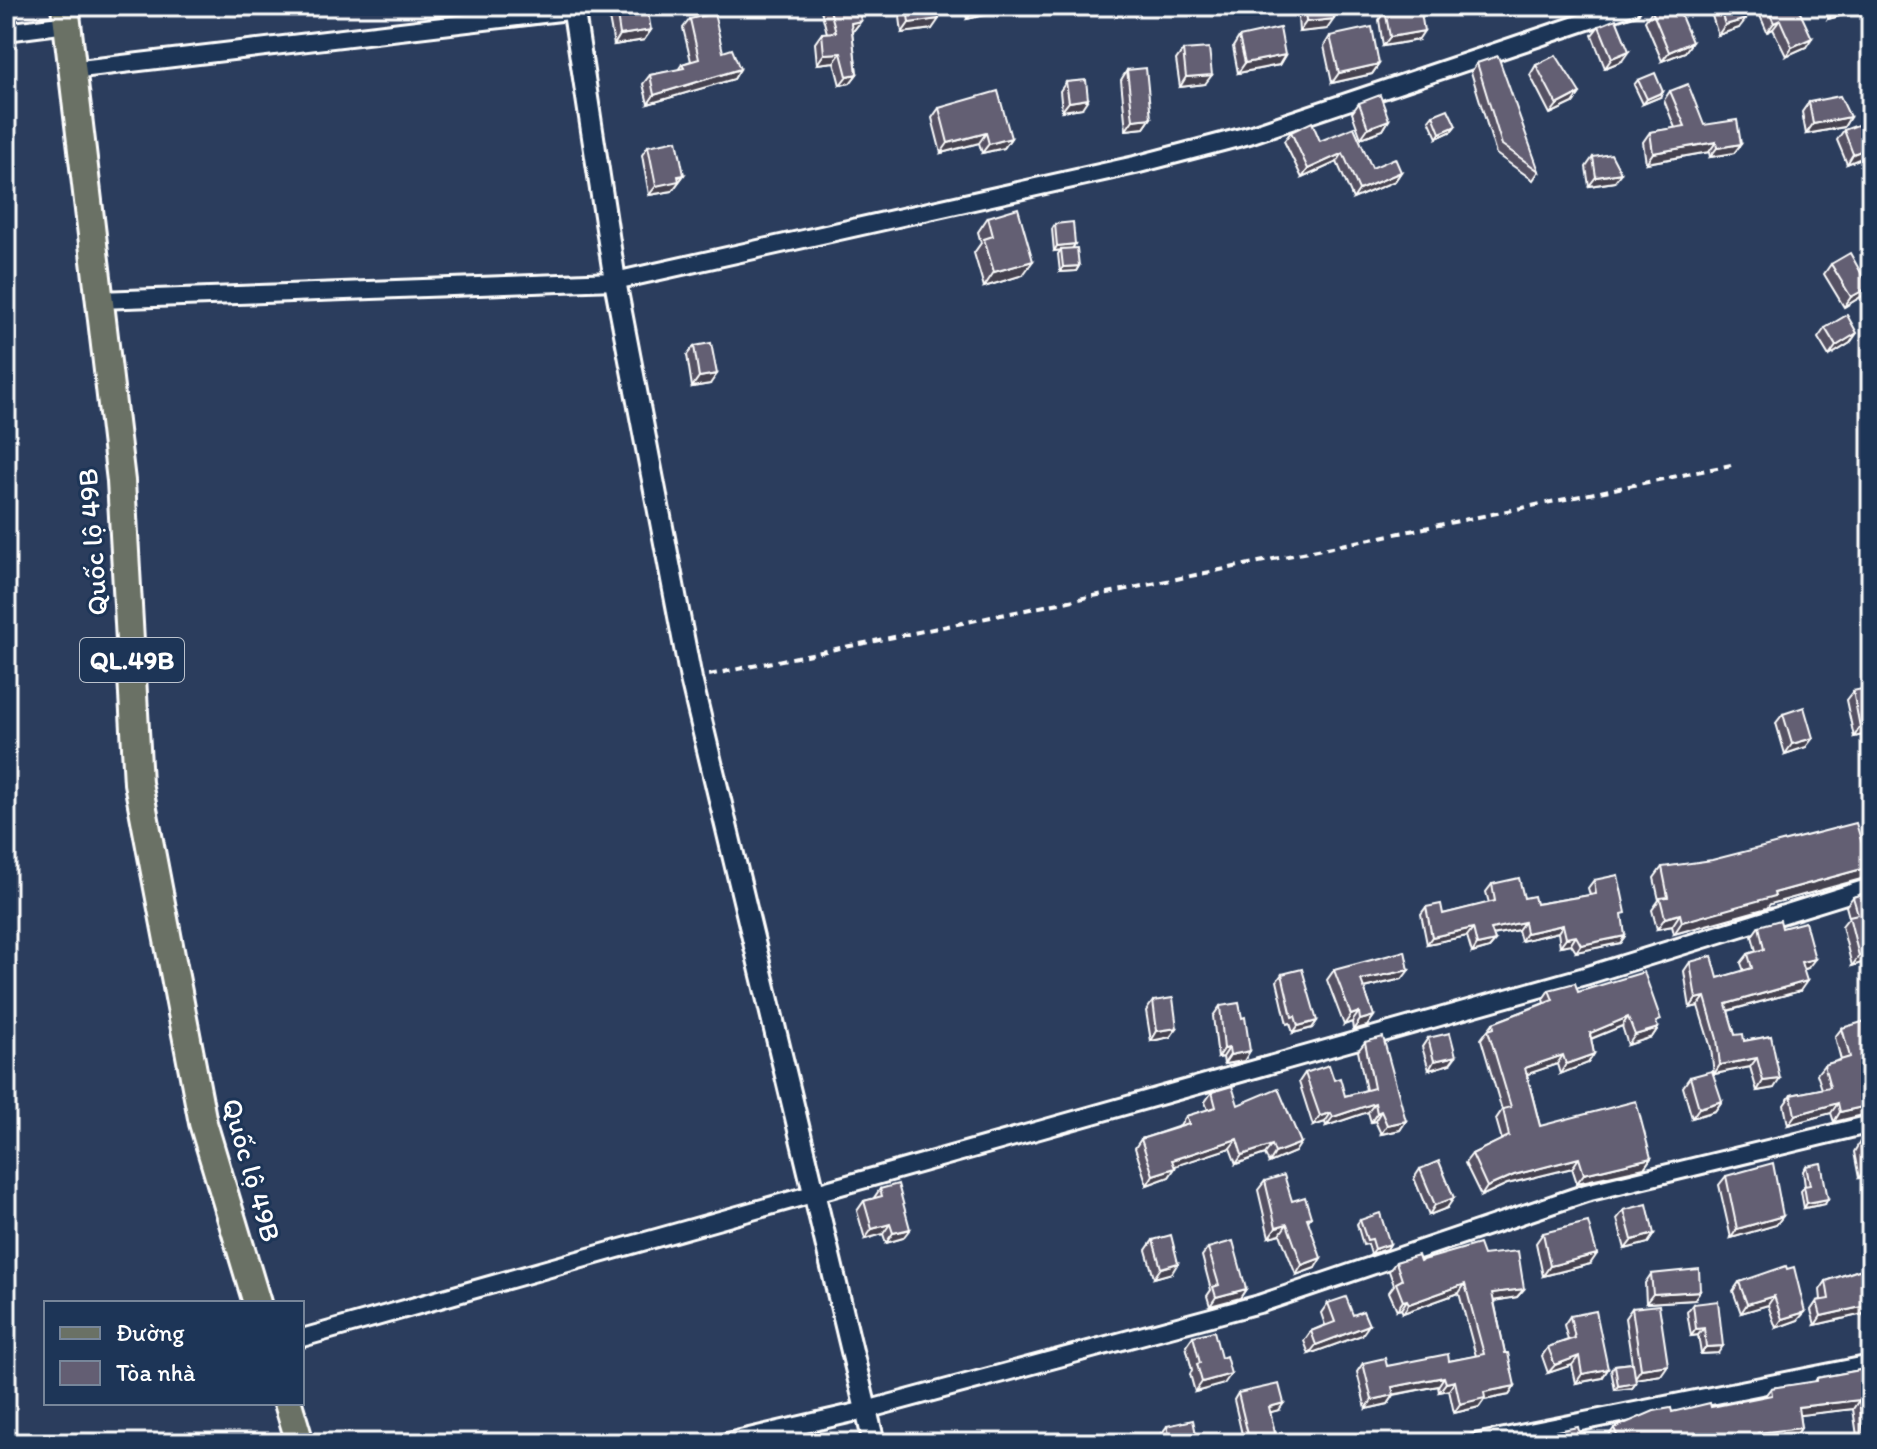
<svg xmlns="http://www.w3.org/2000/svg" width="1877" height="1449" viewBox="0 0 1877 1449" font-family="Itim,sans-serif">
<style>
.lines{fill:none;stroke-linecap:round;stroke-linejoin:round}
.minor-casing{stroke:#fff;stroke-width:22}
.tertiary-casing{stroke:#fff;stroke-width:26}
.primary-casing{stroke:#fff;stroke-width:32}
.path{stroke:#fff;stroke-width:4;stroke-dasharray:8 6;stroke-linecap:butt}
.minor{stroke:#1d3557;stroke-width:16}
.tertiary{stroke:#1d3557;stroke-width:20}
.primary{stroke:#6a7165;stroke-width:26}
.wall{fill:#555163;stroke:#fff;stroke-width:2}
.shaded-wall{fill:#454250;stroke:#fff;stroke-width:2}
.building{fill:#635e73;stroke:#fff;stroke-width:2}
.labels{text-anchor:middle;stroke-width:6;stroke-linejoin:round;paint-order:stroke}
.shield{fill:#1d3557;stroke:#bbc2cd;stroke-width:2}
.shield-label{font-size:26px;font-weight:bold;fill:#fff}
.street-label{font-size:28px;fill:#fff;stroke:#1d3557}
</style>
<rect width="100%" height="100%" fill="#2b3d5d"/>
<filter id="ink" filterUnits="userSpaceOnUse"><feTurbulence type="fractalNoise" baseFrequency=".0125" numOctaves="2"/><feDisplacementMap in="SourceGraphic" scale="16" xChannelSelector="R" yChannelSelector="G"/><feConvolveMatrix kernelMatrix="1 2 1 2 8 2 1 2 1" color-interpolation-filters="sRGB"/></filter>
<g filter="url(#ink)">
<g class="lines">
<defs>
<g id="minor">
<path d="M6 32 67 24"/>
<path d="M72 70 611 6"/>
<path d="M99 300 615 281 1135 165 1249 135 1632 6"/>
<path d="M302 1338 1585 976 1871 887"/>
<path d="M723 1443 866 1410 1259 1304 1586 1193 1871 1124"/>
<path d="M1475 1443 1871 1364"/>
</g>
<path id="tertiary" d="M573 6 615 281 691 679 874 1443"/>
<g id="primary">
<path d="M65 6 121 481 138 783 203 1123 257 1303"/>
<path d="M288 1403 300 1443"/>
</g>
</defs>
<!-- minor casing -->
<use href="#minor" class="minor-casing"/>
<!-- tertiary casing -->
<use href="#tertiary" class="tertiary-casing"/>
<!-- primary casing -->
<use href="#primary" class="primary-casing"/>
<!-- path -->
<path class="path" d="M709 675 1731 465"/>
<!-- minor -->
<use href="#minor" class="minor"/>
<!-- tertiary -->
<use href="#tertiary" class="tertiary"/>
<!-- primary -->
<use href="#primary" class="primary"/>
</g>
<!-- wall -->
<g class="wall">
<path d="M820 6H858L861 21 854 30 852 31 857 74 850 83 840 85 834 62 817 64 815 43 822 33H827Z"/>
<path d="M903 6H937L932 29 902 33 900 17 904 11Z"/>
<path d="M964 6H1002L998 12 967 19Z"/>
<path d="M1305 6 1327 29 1299 32 1298 16Z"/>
<path d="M1709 6H1742L1739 28 1718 35Z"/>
<path d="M1761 6H1808L1798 9 1806 47 1786 56 1773 29 1767 32 1758 11Z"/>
<path d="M1825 6H1853L1847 14 1828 19Z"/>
<path d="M616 8 651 30 644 40 614 45 609 18Z"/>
<path d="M1385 10 1418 40 1383 46 1379 20Z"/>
<path d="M1652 11 1692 42 1685 52 1662 61 1645 21Z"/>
<path d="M690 19 740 69 734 79 648 104 643 84 650 75 678 70 682 64 691 61 683 28Z"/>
<path d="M1599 26 1622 61 1605 68 1592 35Z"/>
<path d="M1330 36 1379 64 1372 74 1332 83 1324 46Z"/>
<path d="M1239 37 1285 55 1279 65 1238 73 1233 47Z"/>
<path d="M1183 50 1205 84 1180 87 1176 60Z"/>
<path d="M1477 63 1539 171 1533 180 1496 154 1471 72Z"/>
<path d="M1536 65 1580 93 1573 103 1550 114 1530 75Z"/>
<path d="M1127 70 1151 118 1144 128 1126 130 1121 80Z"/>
<path d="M1638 80 1660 97 1643 104 1634 85Z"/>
<path d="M1066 82 1082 108 1062 111 1060 91Z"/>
<path d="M1670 91 1704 125 1741 144 1734 153 1710 157 1709 152 1646 163 1643 142 1650 132 1675 128 1664 100Z"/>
<path d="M1809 102 1850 117 1844 127 1806 134 1802 112Z"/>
<path d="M1359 103 1389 120 1383 130 1361 138 1352 113Z"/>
<path d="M939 108 1011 138 1004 148 982 153 979 143 941 153 932 118Z"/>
<path d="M1433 115 1456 126 1452 131 1437 138 1429 120Z"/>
<path d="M1844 130 1871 154 1847 164 1837 140Z"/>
<path d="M1291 132 1320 141 1372 168 1401 172 1395 181 1353 199 1337 162 1302 178 1284 141Z"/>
<path d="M648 146 684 175 672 191 649 195 642 155Z"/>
<path d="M1593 157 1614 182 1589 186 1586 167Z"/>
<path d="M988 217 1023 275 984 287 974 253 981 243 978 232Z"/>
<path d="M1055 224 1075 244 1072 248 1079 266 1076 271 1060 272 1058 254 1061 250 1054 251 1052 229Z"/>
<path d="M1831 264 1862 296 1844 307 1824 274Z"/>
<path d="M1825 328 1850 343 1829 356 1818 338Z"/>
<path d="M694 346 710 384 692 387 687 355Z"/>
<path d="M1853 691 1871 725V733L1854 737 1846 700Z"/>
<path d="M1783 714 1806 747 1785 754 1776 723Z"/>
<path d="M1871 774V801L1866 782Z"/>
<path d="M1662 867 1861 879 1770 904 1767 908 1674 934 1672 926 1657 929 1652 910 1659 900 1654 878Z"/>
<path d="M1594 880 1622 918 1625 936 1620 943 1576 952 1571 944 1560 946 1558 932 1521 941 1518 930 1493 935 1495 941 1489 948 1472 953 1467 936 1427 944 1421 914 1426 907 1443 914 1489 903 1486 892 1492 884 1536 904 1590 895 1588 888Z"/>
<path d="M1871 891V960L1852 966 1842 926 1849 917 1846 906 1853 897Z"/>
<path d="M1759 926 1782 928 1808 968 1803 970 1800 991 1728 1011 1735 1035 1744 1041 1771 1036 1774 1088 1757 1091 1750 1067 1714 1074 1711 1048 1698 1006 1690 1008 1684 971 1690 962 1718 978 1744 971 1741 963 1748 954 1756 951 1752 936Z"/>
<path d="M1334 970 1402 979 1364 988 1374 1016 1367 1026 1353 1030 1352 1022 1344 1025 1327 980Z"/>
<path d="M1282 974 1317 1021 1312 1028 1293 1033 1290 1023 1287 1024 1277 981Z"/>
<path d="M1549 990 1578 992 1657 1025 1658 1028 1652 1037 1628 1045 1622 1026 1591 1039 1594 1054 1588 1063 1560 1074 1557 1064 1527 1074 1540 1126 1651 1158 1644 1168 1577 1183 1572 1168 1507 1184 1481 1196 1465 1163 1472 1154 1502 1140 1496 1119 1502 1110 1481 1039 1493 1023 1544 1003 1543 999Z"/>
<path d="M1153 1001 1177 1028 1170 1037 1151 1041 1146 1011Z"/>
<path d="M1220 1006 1244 1061 1224 1064 1223 1057 1218 1058 1213 1016Z"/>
<path d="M1842 1028 1868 1113 1834 1122 1831 1113 1788 1125 1784 1105 1791 1095 1822 1089 1817 1074 1824 1065 1841 1060 1835 1037Z"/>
<path d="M1428 1038 1450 1064 1429 1070 1422 1047Z"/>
<path d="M1365 1042 1406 1121 1400 1130 1381 1134 1375 1121 1371 1122 1368 1112 1326 1126 1325 1122 1313 1126 1299 1082 1305 1073 1334 1080 1345 1096 1366 1090 1358 1051Z"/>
<path d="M1690 1077 1722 1101 1715 1111 1692 1118 1683 1087Z"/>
<path d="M1212 1092 1238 1105 1295 1152 1269 1163 1265 1154 1236 1164 1230 1148 1174 1166 1175 1168 1169 1177 1147 1185 1135 1148 1141 1139 1180 1126 1186 1116 1208 1110 1205 1102Z"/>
<path d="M1871 1140V1188L1866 1189 1864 1177 1859 1178 1854 1152 1860 1142Z"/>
<path d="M1806 1166 1825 1204 1804 1208 1801 1191 1805 1186 1803 1171Z"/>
<path d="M1420 1169 1447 1208 1429 1215 1414 1178Z"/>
<path d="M1726 1176 1783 1216 1776 1225 1731 1238 1719 1185Z"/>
<path d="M1265 1181 1311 1217 1308 1221 1315 1268 1296 1275 1280 1234 1269 1237 1258 1190Z"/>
<path d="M880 1189 903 1238 886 1243 883 1234 865 1239 857 1211 864 1201 873 1199Z"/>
<path d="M1624 1210 1654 1234 1648 1243 1625 1249 1617 1219Z"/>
<path d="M1360 1220 1390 1244 1387 1249 1371 1254 1368 1244 1363 1245 1357 1224Z"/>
<path d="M1543 1233 1590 1264 1543 1276 1536 1243Z"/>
<path d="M1153 1240 1172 1273 1154 1278 1146 1250Z"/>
<path d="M1208 1248 1246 1289 1240 1298 1210 1306 1207 1296 1211 1290 1202 1256Z"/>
<path d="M1483 1255 1524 1289 1517 1297 1494 1301 1505 1353 1515 1386 1509 1395 1484 1400 1479 1407 1454 1413 1449 1390 1439 1392 1438 1386 1394 1395 1388 1404 1366 1409 1357 1372 1363 1363 1387 1366 1449 1361 1476 1356 1459 1293 1403 1313 1401 1309 1397 1310 1389 1292 1394 1285 1389 1271 1396 1262Z"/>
<path d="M1871 1266V1317L1865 1319 1863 1314 1815 1325 1811 1310 1817 1301 1821 1300 1820 1290 1826 1281Z"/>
<path d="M1787 1269 1798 1320 1776 1328 1768 1305 1741 1313 1733 1291 1739 1282Z"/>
<path d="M1651 1274 1694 1300 1646 1303 1645 1283Z"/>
<path d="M1328 1303 1353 1315 1362 1335 1309 1354 1304 1341 1311 1331 1325 1325 1321 1313Z"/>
<path d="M1693 1304 1718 1353 1701 1354 1698 1335 1691 1336 1687 1312Z"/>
<path d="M1632 1308 1661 1375 1635 1379 1636 1383 1632 1388 1615 1390 1611 1370 1615 1365 1632 1363 1625 1318Z"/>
<path d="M1570 1316 1608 1369 1602 1378 1576 1383 1572 1365 1548 1373 1542 1356 1548 1347 1568 1340 1564 1325Z"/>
<path d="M1193 1336 1224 1384 1195 1392 1190 1374 1192 1370 1186 1346Z"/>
<path d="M1871 1368V1440L1858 1442 1853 1409 1799 1415 1801 1428 1795 1437 1759 1441V1443H1610L1608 1437 1614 1428 1672 1412 1711 1407 1764 1397 1771 1388 1815 1382 1817 1378Z"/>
<path d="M1238 1393 1279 1410 1270 1412 1276 1437 1272 1443H1244L1234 1400Z"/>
<path d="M1167 1426 1198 1443H1162L1160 1436Z"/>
</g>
<!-- shaded-wall -->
<g class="shaded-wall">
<path d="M988 6H1002L998 12 967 19 974 10Z"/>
<path d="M1850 6H1853L1847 14 1828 19 1835 10Z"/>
<path d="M939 19 932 29 902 33 909 23Z"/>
<path d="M1334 19 1327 29 1299 32 1306 22Z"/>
<path d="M1746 19 1739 28 1718 35 1725 25Z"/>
<path d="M1780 20 1773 29 1767 32 1774 23Z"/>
<path d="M861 21 854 30 844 33 851 23Z"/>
<path d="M651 30 644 40 614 45 620 35Z"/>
<path d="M1424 31 1418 40 1383 46 1390 37Z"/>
<path d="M1812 38 1806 47 1786 56 1792 47Z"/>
<path d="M1692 42 1685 52 1662 61 1669 52Z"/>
<path d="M1629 51 1622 61 1605 68 1612 58Z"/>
<path d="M841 53 834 62 817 64 824 54Z"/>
<path d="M1285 55 1279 65 1238 73 1245 63Z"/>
<path d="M1379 64 1372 74 1332 83 1339 73Z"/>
<path d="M740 69 734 79 648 104 654 95Z"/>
<path d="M857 74 850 83 840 85 847 76Z"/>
<path d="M1212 75 1205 84 1180 87 1186 77Z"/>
<path d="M1663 92 1660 97 1643 104 1647 99Z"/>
<path d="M1580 93 1573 103 1550 114 1557 105Z"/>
<path d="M1088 99 1082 108 1062 111 1069 102Z"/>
<path d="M1850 117 1844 127 1806 134 1813 124Z"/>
<path d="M1151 118 1144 128 1126 130 1133 120Z"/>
<path d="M1389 120 1383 130 1361 138 1368 128Z"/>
<path d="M1456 126 1452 131 1437 138 1440 133Z"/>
<path d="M986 133 979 143 941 153 948 143Z"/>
<path d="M1011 138 1004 148 982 153 989 144Z"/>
<path d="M1716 142 1709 152 1646 163 1653 153Z"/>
<path d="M1741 144 1734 153 1710 157 1717 148Z"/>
<path d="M1871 147V154L1847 164 1853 154Z"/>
<path d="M1343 153 1337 162 1302 178 1308 169Z"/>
<path d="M1401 172 1395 181 1353 199 1359 190Z"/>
<path d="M1621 173 1614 182 1589 186 1596 177Z"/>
<path d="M684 175 672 191 649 195 656 186Z"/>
<path d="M1075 244 1072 249 1054 251 1057 246Z"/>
<path d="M1033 261 1023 275 984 287 994 272Z"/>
<path d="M1079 266 1076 271 1060 272 1063 267Z"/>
<path d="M1869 287 1862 296 1844 307 1851 297Z"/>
<path d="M1857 333 1850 343 1829 356 1836 346Z"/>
<path d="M717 374 710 384 692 387 699 377Z"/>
<path d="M1871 725V733L1854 737 1860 727Z"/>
<path d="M1813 738 1806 747 1785 754 1792 744Z"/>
<path d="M1869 867 1861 879 1770 904 1767 908 1674 934 1682 922 1774 893Z"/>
<path d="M1680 914 1672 926 1657 929 1665 918Z"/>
<path d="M1524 922 1518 930 1486 936 1491 929Z"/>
<path d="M1563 925 1558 932 1521 941 1526 933Z"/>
<path d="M1473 928 1467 936 1427 944 1432 937Z"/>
<path d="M1576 936 1571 944 1560 946 1566 938Z"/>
<path d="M1625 936 1620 943 1576 952 1581 945Z"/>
<path d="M1495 941 1489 948 1472 953 1477 945Z"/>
<path d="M1871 952V960L1852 966 1859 956Z"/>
<path d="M1815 959 1808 968 1794 972 1801 962Z"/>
<path d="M1409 970 1402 979 1354 990 1361 980Z"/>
<path d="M1807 981 1800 991 1719 1013 1726 1004Z"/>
<path d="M1705 997 1698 1006 1690 1008 1696 999Z"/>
<path d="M1359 1012 1352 1022 1344 1025 1351 1015Z"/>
<path d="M1374 1016 1367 1026 1353 1030 1360 1020Z"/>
<path d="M1628 1017 1622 1026 1583 1042 1590 1033Z"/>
<path d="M1317 1021 1312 1028 1293 1033 1298 1026Z"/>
<path d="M1177 1028 1170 1037 1151 1041 1157 1031Z"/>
<path d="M1658 1028 1652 1037 1628 1045 1635 1035Z"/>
<path d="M1229 1048 1223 1057 1218 1058 1224 1049Z"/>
<path d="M1250 1051 1244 1061 1224 1064 1230 1055Z"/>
<path d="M1594 1054 1588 1063 1560 1074 1566 1064Z"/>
<path d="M1563 1055 1557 1064 1519 1077 1525 1068Z"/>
<path d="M1456 1056 1450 1064 1429 1070 1434 1061Z"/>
<path d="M1757 1058 1750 1067 1714 1074 1720 1065Z"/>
<path d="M1780 1079 1774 1088 1757 1091 1763 1081Z"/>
<path d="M1722 1101 1715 1111 1692 1118 1699 1108Z"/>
<path d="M1375 1103 1368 1112 1326 1126 1333 1117Z"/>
<path d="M1838 1103 1831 1113 1788 1125 1795 1115Z"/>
<path d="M1871 1105V1113L1834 1122 1840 1112Z"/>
<path d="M1381 1111 1375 1121 1371 1122 1377 1113Z"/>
<path d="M1331 1113 1325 1122 1313 1126 1320 1116Z"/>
<path d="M1406 1121 1400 1130 1381 1134 1387 1125Z"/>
<path d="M1237 1139 1230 1148 1166 1169 1172 1160Z"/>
<path d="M1301 1143 1295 1152 1269 1163 1275 1153Z"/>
<path d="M1272 1145 1265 1154 1236 1164 1242 1155Z"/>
<path d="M1579 1158 1572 1168 1507 1184 1481 1196 1487 1187 1514 1175Z"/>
<path d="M1651 1158 1644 1168 1577 1183 1584 1174Z"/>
<path d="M1175 1168 1169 1177 1147 1185 1153 1175Z"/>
<path d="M1866 1168H1870L1864 1177 1859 1178Z"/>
<path d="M1454 1198 1447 1208 1429 1215 1435 1205Z"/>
<path d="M1828 1199 1825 1204 1804 1208 1807 1203Z"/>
<path d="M1783 1216 1776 1225 1731 1238 1737 1229Z"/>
<path d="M890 1224 883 1234 865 1239 872 1229Z"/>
<path d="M1287 1224 1280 1234 1269 1237 1276 1227Z"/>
<path d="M910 1229 903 1238 886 1243 893 1233Z"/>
<path d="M1654 1234 1648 1243 1625 1249 1632 1240Z"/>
<path d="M1390 1244 1387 1249 1371 1254 1375 1249Z"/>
<path d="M1597 1254 1590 1264 1543 1276 1550 1266Z"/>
<path d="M1321 1258 1315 1268 1296 1275 1302 1265Z"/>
<path d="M1178 1263 1172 1273 1154 1278 1161 1268Z"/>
<path d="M1465 1284 1459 1293 1403 1313 1409 1304Z"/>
<path d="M1246 1289 1240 1298 1210 1306 1216 1297Z"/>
<path d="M1524 1289 1517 1297 1486 1302 1492 1293Z"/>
<path d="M1700 1291 1694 1300 1646 1303 1653 1294Z"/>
<path d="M1774 1296 1768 1305 1741 1313 1747 1304Z"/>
<path d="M1407 1300 1401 1309 1397 1310 1403 1301Z"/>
<path d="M1870 1305 1863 1314 1815 1325 1821 1316Z"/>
<path d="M1805 1312 1798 1320 1776 1328 1782 1319Z"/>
<path d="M1369 1325 1362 1335 1309 1354 1316 1345Z"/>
<path d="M1704 1328 1698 1335 1691 1336 1696 1329Z"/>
<path d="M1723 1346 1718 1353 1701 1354 1706 1347Z"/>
<path d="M1579 1356 1572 1365 1548 1373 1555 1365Z"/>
<path d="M1668 1365 1661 1375 1634 1379 1641 1369Z"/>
<path d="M1608 1369 1602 1378 1576 1383 1582 1374Z"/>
<path d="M1231 1374 1224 1384 1195 1392 1202 1382Z"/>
<path d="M1444 1377 1438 1386 1386 1396 1392 1387Z"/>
<path d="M1455 1381 1449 1390 1439 1392 1446 1383Z"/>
<path d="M1636 1383 1632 1388 1615 1390 1618 1386Z"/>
<path d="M1515 1386 1509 1395 1484 1400 1479 1407 1454 1413 1460 1404 1484 1392Z"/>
<path d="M1394 1395 1388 1404 1366 1409 1372 1400Z"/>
<path d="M1859 1400 1853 1409 1792 1416 1798 1407Z"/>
<path d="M1284 1403 1279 1410 1264 1414 1269 1407Z"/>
<path d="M1801 1428 1795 1437 1752 1442 1758 1433Z"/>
<path d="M1871 1432V1440L1858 1442 1864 1433Z"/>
<path d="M1276 1437 1272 1443H1250Z"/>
</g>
<!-- building -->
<g class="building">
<path d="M629 6H647L651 30 620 35 616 8Z"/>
<path d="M829 6H858L861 21 851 23 857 74 847 76 841 53 824 54 822 33 836 32Z"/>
<path d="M912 6H937L939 19 909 23 907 7Z"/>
<path d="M973 6H988L974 10Z"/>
<path d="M1305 6H1333L1334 19 1306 22Z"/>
<path d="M1410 6H1420L1424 31 1390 37 1385 10Z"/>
<path d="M1665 6H1677L1692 42 1669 52 1652 11Z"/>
<path d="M1719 6H1742L1746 19 1725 25Z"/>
<path d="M1766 6H1797L1812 38 1792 47 1780 20 1774 23Z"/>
<path d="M1834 6H1850L1835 10Z"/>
<path d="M714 13 723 52 732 49 740 69 654 95 650 75 684 68 682 64 699 59 690 19Z"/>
<path d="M1616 19 1629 51 1612 58 1599 26Z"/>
<path d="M1372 27 1379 64 1339 73 1330 36Z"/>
<path d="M1280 28 1285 55 1245 63 1239 37Z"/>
<path d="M1209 48 1212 75 1186 77 1183 50Z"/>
<path d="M1556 55 1580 93 1557 105 1536 65Z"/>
<path d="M1498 56 1539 171 1502 145 1477 63Z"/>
<path d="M1146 68 1151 118 1133 120 1127 70Z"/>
<path d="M1655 73 1663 92 1647 99 1638 80Z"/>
<path d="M1086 80 1088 99 1069 102 1066 82Z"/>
<path d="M1688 84 1704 125 1737 120 1741 144 1717 148 1716 142 1653 153 1650 132 1685 126 1670 91Z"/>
<path d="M998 91 1011 138 989 144 986 133 948 143 939 108Z"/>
<path d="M1380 95 1389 120 1368 128 1359 103Z"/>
<path d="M1840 96 1850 117 1813 124 1809 102Z"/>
<path d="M1448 109 1456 126 1440 133 1433 115Z"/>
<path d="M1871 120V147L1853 154 1844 130Z"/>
<path d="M1312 122 1320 141 1354 127 1372 168 1395 158 1401 172 1359 190 1343 153 1308 169 1291 132Z"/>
<path d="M677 140 684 175 678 176 679 181 656 186 648 146Z"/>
<path d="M1611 154 1621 173 1596 177 1593 157Z"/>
<path d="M1018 208 1033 261 994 272 984 239 993 236 988 217Z"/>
<path d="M1073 222 1075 244 1057 246 1055 224Z"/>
<path d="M1077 248 1079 266 1063 267 1061 249Z"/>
<path d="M1850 253 1869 287 1851 297 1831 264Z"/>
<path d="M1847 315 1857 333 1836 346 1825 328Z"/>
<path d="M711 343 717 374 699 377 694 346Z"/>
<path d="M1871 687V725L1860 727 1853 691Z"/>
<path d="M1804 707 1813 738 1792 744 1783 714Z"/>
<path d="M1856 823 1869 867 1774 893 1775 896 1682 922 1680 914 1665 918 1660 898 1668 897 1662 867 1712 860Z"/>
<path d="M1618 875 1626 913 1622 914 1625 936 1581 945 1576 936 1566 938 1563 925 1526 933 1524 922 1491 929 1495 941 1477 945 1473 928 1432 937 1426 907 1441 904 1443 914 1495 901 1492 884 1519 878 1524 898 1534 896 1536 904 1596 894 1594 880Z"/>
<path d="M1871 891V952L1859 956 1849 916 1858 914 1853 897Z"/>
<path d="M1780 920 1782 928 1805 922 1815 959 1801 962 1807 981 1726 1004 1735 1035 1743 1034 1744 1041 1771 1036 1780 1079 1763 1081 1757 1058 1720 1065 1717 1039 1705 997 1696 999 1690 962 1712 956 1718 978 1752 968 1748 954 1764 949 1759 926Z"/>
<path d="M1405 951 1409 970 1361 980 1374 1016 1360 1020 1359 1012 1351 1015 1334 970Z"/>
<path d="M1302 969 1317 1021 1298 1026 1295 1016 1292 1017 1282 974Z"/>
<path d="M1644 972 1661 1020 1656 1022 1658 1028 1635 1035 1628 1017 1590 1033 1594 1054 1566 1064 1563 1055 1525 1068 1540 1126 1636 1101 1651 1158 1584 1174 1579 1158 1514 1175 1487 1187 1472 1154 1509 1136 1503 1109 1511 1107 1488 1030 1494 1028 1493 1023 1553 1000 1549 990 1575 983 1578 992Z"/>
<path d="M1173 998 1177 1028 1157 1031 1153 1001Z"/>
<path d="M1239 1003 1242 1018 1245 1017 1250 1051 1230 1055 1229 1048 1224 1049 1220 1006Z"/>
<path d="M1869 1020 1871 1027V1105L1840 1112 1838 1103 1795 1115 1791 1095 1830 1087 1824 1065 1850 1057 1842 1028Z"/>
<path d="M1450 1033 1456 1056 1434 1061 1428 1038Z"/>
<path d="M1383 1037 1406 1121 1387 1125 1381 1111 1377 1113 1375 1103 1333 1117 1331 1113 1320 1116 1305 1073 1329 1065 1334 1080 1340 1078 1345 1096 1374 1088 1365 1042Z"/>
<path d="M1712 1071 1722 1101 1699 1108 1690 1077Z"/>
<path d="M1232 1086 1238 1105 1278 1088 1301 1143 1275 1153 1272 1145 1242 1155 1237 1139 1172 1160 1175 1168 1153 1175 1141 1139 1189 1124 1186 1116 1216 1107 1212 1092Z"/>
<path d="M1871 1140V1170L1870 1168H1866L1860 1142Z"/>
<path d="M1439 1161 1454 1198 1435 1205 1420 1169Z"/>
<path d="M1773 1163 1783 1216 1737 1229 1726 1176Z"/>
<path d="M1821 1163 1828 1199 1807 1203 1804 1186 1810 1185 1806 1166Z"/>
<path d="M1284 1175 1292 1201 1305 1197 1311 1217 1307 1218 1321 1258 1302 1265 1287 1224 1276 1227 1265 1181Z"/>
<path d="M898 1184 910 1229 893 1233 890 1224 872 1229 864 1201 882 1196 880 1189Z"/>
<path d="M1647 1204 1654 1234 1632 1240 1624 1210Z"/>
<path d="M1380 1213 1390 1244 1375 1249 1372 1239 1367 1240 1360 1220Z"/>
<path d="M1588 1222 1597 1254 1550 1266 1543 1233Z"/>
<path d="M1171 1235 1178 1263 1161 1268 1153 1240Z"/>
<path d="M1233 1241 1246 1289 1216 1297 1213 1287 1219 1285 1208 1248Z"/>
<path d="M1479 1244 1483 1255 1518 1251 1524 1289 1492 1293 1505 1353H1508L1515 1386 1484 1392 1485 1398 1460 1404 1455 1381 1446 1383 1444 1377 1392 1387 1394 1395 1372 1400 1363 1363 1385 1358 1387 1366 1448 1354 1449 1361 1484 1354 1465 1284 1409 1304 1407 1300 1403 1301 1396 1283 1402 1280 1396 1262 1418 1255 1420 1261Z"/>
<path d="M1786 1266 1787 1269 1794 1267 1805 1312 1782 1319 1774 1296 1747 1304 1739 1282Z"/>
<path d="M1871 1266V1309L1870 1305 1821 1316 1817 1301 1829 1299 1826 1281Z"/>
<path d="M1699 1269 1700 1291 1653 1294 1651 1274Z"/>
<path d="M1346 1297 1353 1315 1363 1311 1369 1325 1316 1345 1311 1331 1335 1322 1328 1303Z"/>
<path d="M1718 1301 1723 1346 1706 1347 1704 1328 1696 1329 1693 1304Z"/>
<path d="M1659 1305 1668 1365 1641 1369 1632 1308Z"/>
<path d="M1596 1311 1608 1369 1582 1374 1579 1356 1555 1365 1548 1347 1575 1338 1570 1316Z"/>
<path d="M1214 1331 1221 1358 1226 1356 1231 1374 1202 1382 1197 1364 1200 1363 1193 1336Z"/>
<path d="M1633 1363 1636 1383 1618 1386 1615 1365Z"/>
<path d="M1871 1368V1432L1864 1433 1859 1400 1798 1407 1801 1428 1758 1433 1759 1443H1620L1614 1428 1654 1411 1671 1408 1672 1412 1710 1403 1711 1407 1772 1395 1771 1388 1817 1381V1378Z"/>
<path d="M1279 1384 1284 1403 1269 1407 1276 1437 1250 1443 1238 1393Z"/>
<path d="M1193 1420 1198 1443H1171L1167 1426Z"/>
<path d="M1578 1427 1582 1443H1528L1526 1437Z"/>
</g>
</g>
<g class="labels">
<!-- shield labels -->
<rect class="shield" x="80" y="638" width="104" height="44" rx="6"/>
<g class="shield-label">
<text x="132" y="669">QL.49B</text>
</g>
<!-- street labels -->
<g class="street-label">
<text transform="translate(92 542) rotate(-94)" y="10">Quốc lộ 49B</text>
<text transform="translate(252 1170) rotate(74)" y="10">Quốc lộ 49B</text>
</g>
</g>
<!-- margin -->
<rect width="1877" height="1449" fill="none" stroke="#1d3557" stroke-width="32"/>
<rect x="16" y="16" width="1845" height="1417" fill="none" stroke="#fff" stroke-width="3" filter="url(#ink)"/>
<!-- legend -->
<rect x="44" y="1301" width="260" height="104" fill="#1d3557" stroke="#77869a" stroke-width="2"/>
<rect x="60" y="1327" width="40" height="12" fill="#6a7165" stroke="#77869a" stroke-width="2"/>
<text x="116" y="1341" font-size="24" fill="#ffffff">Đường</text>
<rect x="60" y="1361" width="40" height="24" fill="#635e73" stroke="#77869a" stroke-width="2"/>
<text x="116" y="1381" font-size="24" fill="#ffffff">Tòa nhà</text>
</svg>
